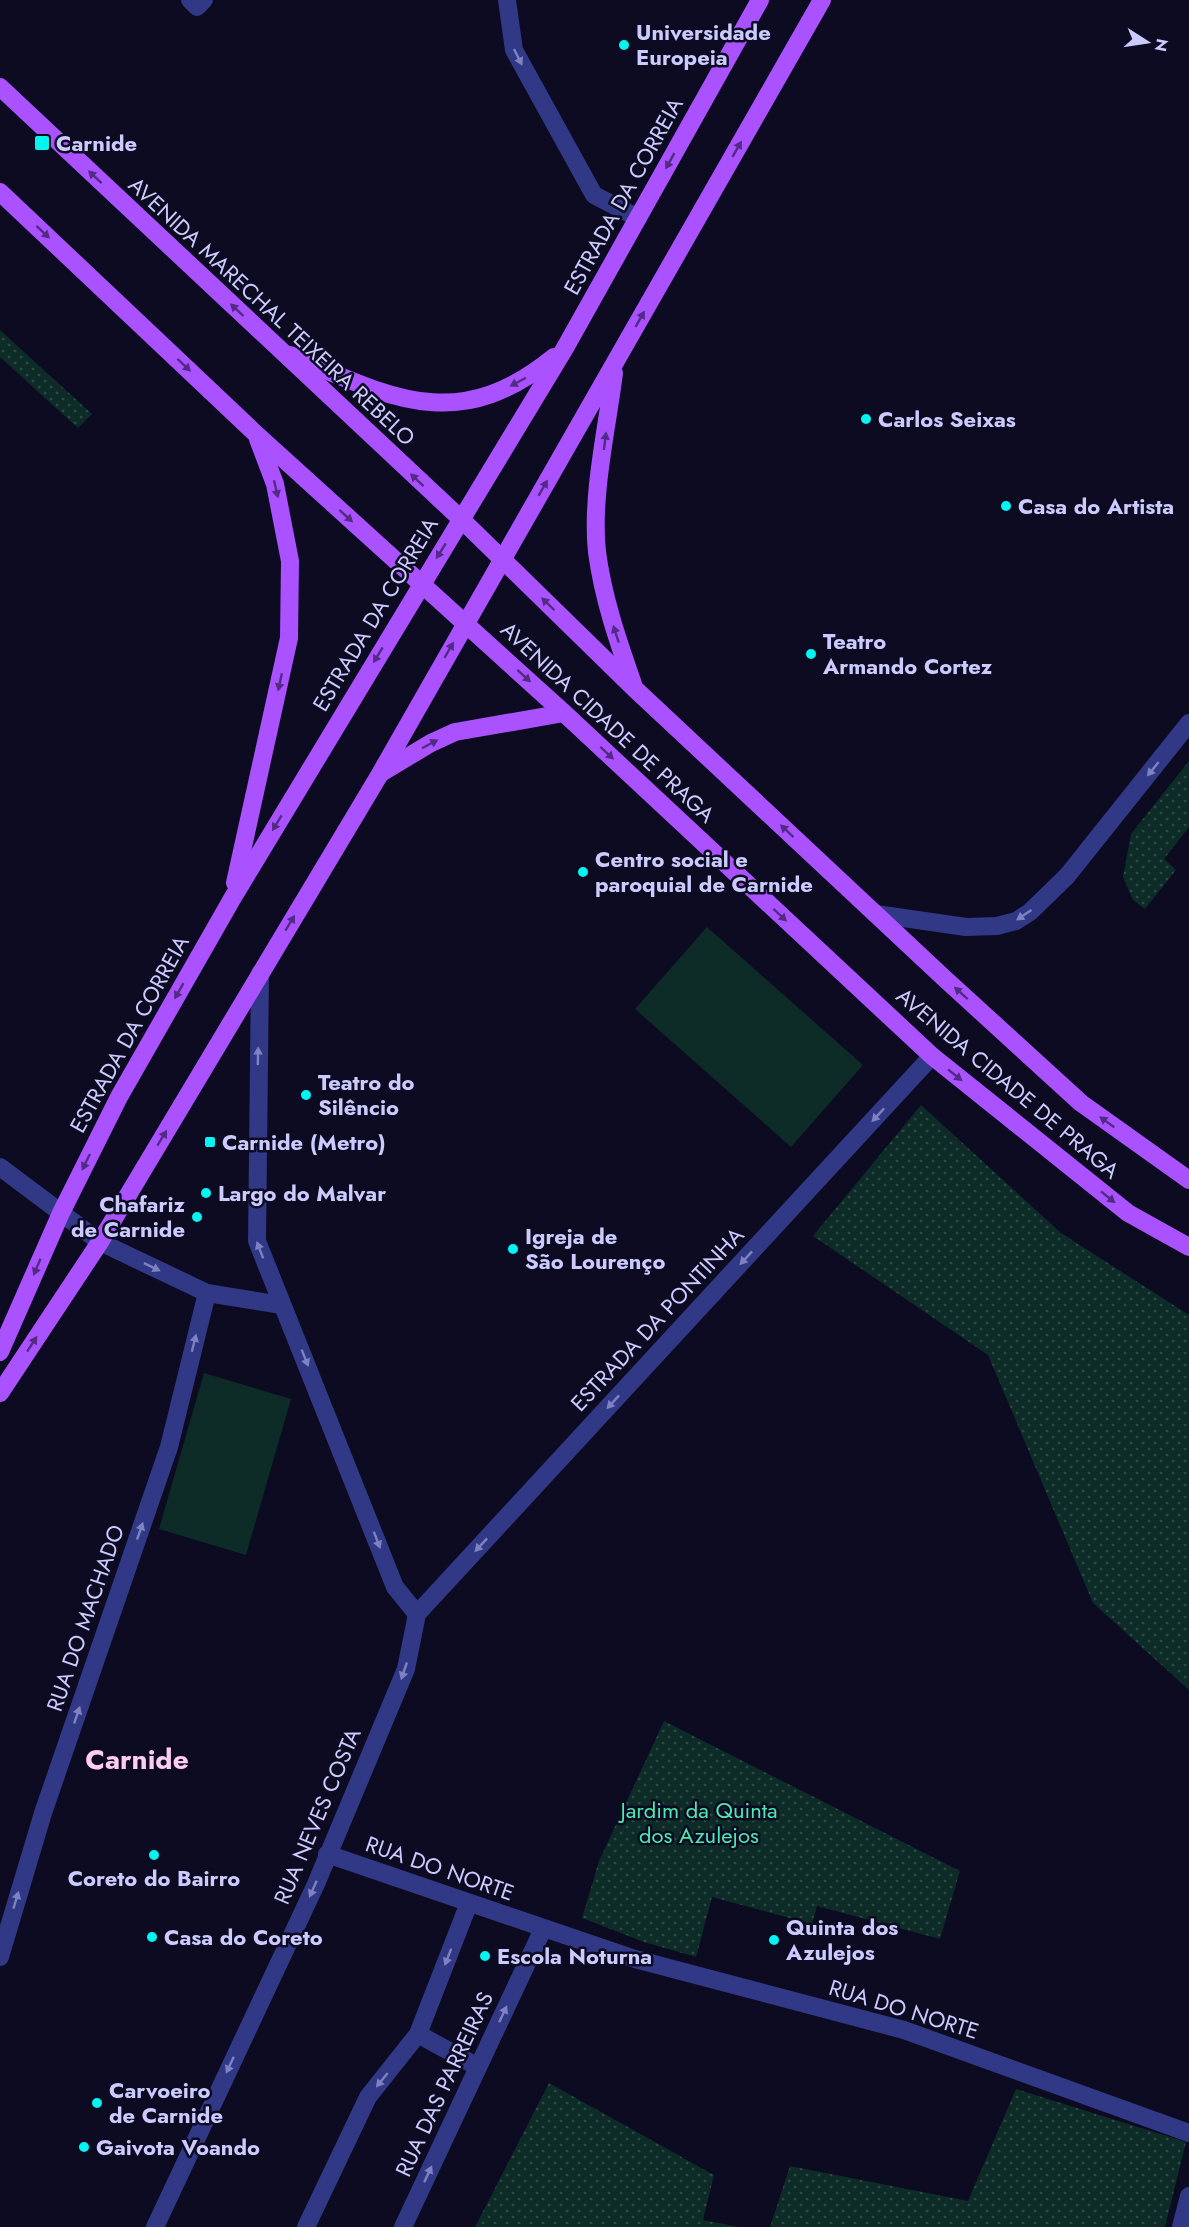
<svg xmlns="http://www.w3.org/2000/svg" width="1189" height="2227" viewBox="0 0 1189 2227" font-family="Jost,sans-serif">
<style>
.grass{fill:url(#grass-dots)}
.pitch{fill:#0d2c27}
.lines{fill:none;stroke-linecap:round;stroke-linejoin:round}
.minor{stroke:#313885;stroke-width:18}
.major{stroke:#aa52ff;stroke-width:18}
.oneway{fill:#7e82c2}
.oneway2{fill:#532b85}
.poi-dot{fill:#00f6f1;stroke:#0c0b21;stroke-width:2}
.labels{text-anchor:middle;stroke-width:5;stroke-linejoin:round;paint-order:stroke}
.poi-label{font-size:22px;font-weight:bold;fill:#cbcbff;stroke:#0c0b21;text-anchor:start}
.street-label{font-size:22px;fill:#cbcbff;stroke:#0c0b21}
.park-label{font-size:22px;fill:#4ceab0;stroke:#0c0b21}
.district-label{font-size:28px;font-weight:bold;fill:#ffcdf3;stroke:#0c0b21}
</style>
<defs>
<pattern id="grass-dots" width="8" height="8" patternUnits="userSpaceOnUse" patternTransform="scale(1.5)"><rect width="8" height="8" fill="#0d2c27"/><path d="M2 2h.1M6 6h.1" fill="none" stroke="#2f4947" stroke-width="1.8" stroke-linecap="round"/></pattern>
</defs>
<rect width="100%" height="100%" fill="#0c0b21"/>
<!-- grass -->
<g class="grass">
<path d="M0 330 92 414 78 428 0 357Z"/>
<path d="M1189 761V827L1164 859 1176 870 1145 909 1133 900 1123 877 1131 834Z"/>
<path d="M921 1105 1061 1233 1189 1315V1690L1093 1603 988 1355 813 1236Z"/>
<path d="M664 1721 960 1871 940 1939 817 1906 812 1924 712 1897 696 1957 644 1942 582 1918 599 1861Z"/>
<path d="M549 2083 714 2175 703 2220 739 2227H475Z"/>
<path d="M1016 2089 1186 2142 1165 2227H770L790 2166 968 2201Z"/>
</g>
<!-- pitch -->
<g class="pitch">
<path d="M707 927 863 1065 791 1147 635 1009Z"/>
<path d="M204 1373 291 1399 246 1555 159 1529Z"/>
</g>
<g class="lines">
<!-- minor -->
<g class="minor">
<path d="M190 0 197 7 204 0"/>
<path d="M507 0 514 50 594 195 638 218"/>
<path d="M876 914 966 927 997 926 1016 921 1030 912 1067 876 1189 723"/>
<path d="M260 973 257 1241 395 1587 417 1614"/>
<path d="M0 1167 100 1242 207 1293 282 1305"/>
<path d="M417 1614 932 1056"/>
<path d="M327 1854 635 1959 904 2030 1189 2133"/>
<path d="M0 1957 43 1813 169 1447 207 1293"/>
<path d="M418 2034 478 2067"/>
<path d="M155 2227 316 1884 406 1669 417 1614"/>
<path d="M306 2227 368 2097 418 2034 469 1903"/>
<path d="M403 2227 543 1929"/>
<path d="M1181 2227 1189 2196"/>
</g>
<!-- major -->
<g class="major">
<path d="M0 87 461 519 635 689 944 978 1081 1103 1189 1180"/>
<path d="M0 192 256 434 564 713 932 1056 1128 1213 1189 1247"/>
<path d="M290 355C390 397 457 436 554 357"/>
<path d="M614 373C607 429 591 496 597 552 603 598 618 641 633 684"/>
<path d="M381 773 431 743 455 732 564 713"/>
<path d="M235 883 289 638 290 561 275 484 258 439"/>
<path d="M0 1352 61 1213 119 1097 232 899 565 348 760 0"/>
<path d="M0 1393 100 1242 380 774 822 0"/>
</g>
</g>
<!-- one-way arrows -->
<defs><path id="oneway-solid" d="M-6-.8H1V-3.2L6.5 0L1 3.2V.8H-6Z" transform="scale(1.5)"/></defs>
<g class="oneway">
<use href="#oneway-solid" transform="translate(518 57) rotate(63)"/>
<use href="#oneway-solid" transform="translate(1153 769) rotate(129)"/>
<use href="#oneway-solid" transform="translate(1024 915) rotate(146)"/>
<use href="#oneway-solid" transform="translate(258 1056) rotate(-89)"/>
<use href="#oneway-solid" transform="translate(878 1115) rotate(133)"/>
<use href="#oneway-solid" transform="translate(260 1250) rotate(-111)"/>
<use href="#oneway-solid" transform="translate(746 1258) rotate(133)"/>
<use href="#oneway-solid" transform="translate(152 1267) rotate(26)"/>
<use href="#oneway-solid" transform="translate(194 1343) rotate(-76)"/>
<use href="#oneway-solid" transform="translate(305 1358) rotate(68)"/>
<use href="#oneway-solid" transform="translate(613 1402) rotate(133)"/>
<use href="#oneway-solid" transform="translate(140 1531) rotate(-71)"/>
<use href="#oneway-solid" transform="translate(377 1540) rotate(69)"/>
<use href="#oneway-solid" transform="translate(481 1545) rotate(133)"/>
<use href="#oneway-solid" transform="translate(404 1671) rotate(109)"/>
<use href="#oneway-solid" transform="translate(77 1715) rotate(-71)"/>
<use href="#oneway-solid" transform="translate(313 1889) rotate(114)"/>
<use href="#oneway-solid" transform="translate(16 1900) rotate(-73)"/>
<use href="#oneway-solid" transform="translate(448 1957) rotate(111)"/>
<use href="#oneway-solid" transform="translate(503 2014) rotate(-65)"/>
<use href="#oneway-solid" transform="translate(230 2065) rotate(115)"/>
<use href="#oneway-solid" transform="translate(382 2080) rotate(129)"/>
<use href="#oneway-solid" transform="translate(428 2174) rotate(-65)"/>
</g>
<g class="oneway2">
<use href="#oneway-solid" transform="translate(737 149) rotate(-60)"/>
<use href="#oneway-solid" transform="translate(670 161) rotate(119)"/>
<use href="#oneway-solid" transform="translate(95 177) rotate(-137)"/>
<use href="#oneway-solid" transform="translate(43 232) rotate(43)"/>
<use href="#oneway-solid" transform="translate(237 310) rotate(-137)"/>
<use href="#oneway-solid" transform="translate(640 319) rotate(-60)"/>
<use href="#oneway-solid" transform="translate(184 365) rotate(43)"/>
<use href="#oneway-solid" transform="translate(518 382) rotate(152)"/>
<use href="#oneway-solid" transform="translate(605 441) rotate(-83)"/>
<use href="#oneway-solid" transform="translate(417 480) rotate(-137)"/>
<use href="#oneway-solid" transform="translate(543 488) rotate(-60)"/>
<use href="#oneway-solid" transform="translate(276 489) rotate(77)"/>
<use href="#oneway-solid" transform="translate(346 516) rotate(42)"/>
<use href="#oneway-solid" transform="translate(441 551) rotate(122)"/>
<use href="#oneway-solid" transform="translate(548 604) rotate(-136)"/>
<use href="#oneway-solid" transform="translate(616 634) rotate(-108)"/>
<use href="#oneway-solid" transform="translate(449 650) rotate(-60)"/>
<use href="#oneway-solid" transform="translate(378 655) rotate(121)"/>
<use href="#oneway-solid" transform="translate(524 676) rotate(42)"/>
<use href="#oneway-solid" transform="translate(280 682) rotate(102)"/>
<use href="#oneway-solid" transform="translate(430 744) rotate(-28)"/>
<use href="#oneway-solid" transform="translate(607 753) rotate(43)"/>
<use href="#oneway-solid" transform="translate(277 823) rotate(121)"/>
<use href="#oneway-solid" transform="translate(787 831) rotate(-137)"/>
<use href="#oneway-solid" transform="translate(780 915) rotate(43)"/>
<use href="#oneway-solid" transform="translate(290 923) rotate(-59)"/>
<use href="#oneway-solid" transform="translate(179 991) rotate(120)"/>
<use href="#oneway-solid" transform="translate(961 993) rotate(-138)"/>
<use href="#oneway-solid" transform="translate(955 1075) rotate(39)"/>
<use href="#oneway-solid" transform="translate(1107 1122) rotate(-144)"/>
<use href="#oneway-solid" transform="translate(162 1138) rotate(-59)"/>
<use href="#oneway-solid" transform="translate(86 1162) rotate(116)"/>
<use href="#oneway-solid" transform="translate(1108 1197) rotate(39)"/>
<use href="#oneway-solid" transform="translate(37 1267) rotate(113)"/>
<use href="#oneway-solid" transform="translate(32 1344) rotate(-57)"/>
</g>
<!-- markers -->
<g class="poi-dot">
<circle cx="624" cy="45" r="6"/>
<rect x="34" y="135" width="16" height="16" rx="3"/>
<circle cx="866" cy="419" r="6"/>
<circle cx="1006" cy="506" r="6"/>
<circle cx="811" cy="654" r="6"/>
<circle cx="583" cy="872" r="6"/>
<circle cx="306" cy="1095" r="6"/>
<rect x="204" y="1136" width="12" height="12" rx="3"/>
<circle cx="206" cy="1193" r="6"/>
<circle cx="197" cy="1217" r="6"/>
<circle cx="513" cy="1249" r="6"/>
<circle cx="154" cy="1855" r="6"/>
<circle cx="152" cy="1937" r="6"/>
<circle cx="774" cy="1940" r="6"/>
<circle cx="485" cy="1956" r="6"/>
<circle cx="97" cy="2103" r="6"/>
<circle cx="84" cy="2147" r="6"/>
</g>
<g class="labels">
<!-- poi labels -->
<g class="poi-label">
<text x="636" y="40">Universidade<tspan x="636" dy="25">Europeia</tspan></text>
<text x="56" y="151">Carnide</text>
<text x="878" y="427">Carlos Seixas</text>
<text x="1018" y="514">Casa do Artista</text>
<text x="823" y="649">Teatro<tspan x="823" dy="25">Armando Cortez</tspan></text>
<text x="595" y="867">Centro social e<tspan x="595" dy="25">paroquial de Carnide</tspan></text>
<text x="318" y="1090">Teatro do<tspan x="318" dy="25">Silêncio</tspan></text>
<text x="222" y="1150">Carnide (Metro)</text>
<text x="218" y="1201">Largo do Malvar</text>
<text x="185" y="1212" text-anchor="end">Chafariz<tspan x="185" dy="25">de Carnide</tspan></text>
<text x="525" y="1244">Igreja de<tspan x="525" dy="25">São Lourenço</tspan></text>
<text x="154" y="1886" text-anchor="middle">Coreto do Bairro</text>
<text x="786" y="1935">Quinta dos<tspan x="786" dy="25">Azulejos</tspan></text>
<text x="164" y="1945">Casa do Coreto</text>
<text x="497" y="1964">Escola Noturna</text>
<text x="109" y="2098">Carvoeiro<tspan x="109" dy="25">de Carnide</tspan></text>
<text x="96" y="2155">Gaivota Voando</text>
</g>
<!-- street labels -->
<g class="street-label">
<text transform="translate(623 196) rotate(-61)" y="8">ESTRADA DA CORREIA</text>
<text transform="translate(272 311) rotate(43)" y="8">AVENIDA MARECHAL TEIXEIRA REBELO</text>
<text transform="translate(375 614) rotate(-59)" y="8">ESTRADA DA CORREIA</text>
<text transform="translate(608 722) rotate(43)" y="8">AVENIDA CIDADE DE PRAGA</text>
<text transform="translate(129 1034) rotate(-61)" y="8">ESTRADA DA CORREIA</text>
<text transform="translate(1008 1083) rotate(40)" y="8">AVENIDA CIDADE DE PRAGA</text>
<text transform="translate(657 1319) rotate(-47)" y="8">ESTRADA DA PONTINHA</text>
<text transform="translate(85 1618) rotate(-71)" y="8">RUA DO MACHADO</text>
<text transform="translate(317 1816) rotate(-67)" y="8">RUA NEVES COSTA</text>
<text transform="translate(440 1868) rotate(19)" y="8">RUA DO NORTE</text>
<text transform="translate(904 2009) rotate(17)" y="8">RUA DO NORTE</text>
<text transform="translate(444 2084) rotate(-65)" y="8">RUA DAS PARREIRAS</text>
</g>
<!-- park labels -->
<g class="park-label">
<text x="699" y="1818">Jardim da Quinta<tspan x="699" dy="25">dos Azulejos</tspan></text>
</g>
<!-- district labels -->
<g class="district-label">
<text x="137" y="1769">Carnide</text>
</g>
</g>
<!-- north arrow -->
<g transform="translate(1147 42) rotate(102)" stroke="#0c0b21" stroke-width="4.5" paint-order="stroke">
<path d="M0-4.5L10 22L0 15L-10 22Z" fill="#cbcbff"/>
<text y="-9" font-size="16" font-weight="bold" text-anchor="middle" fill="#cbcbff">N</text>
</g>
</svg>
